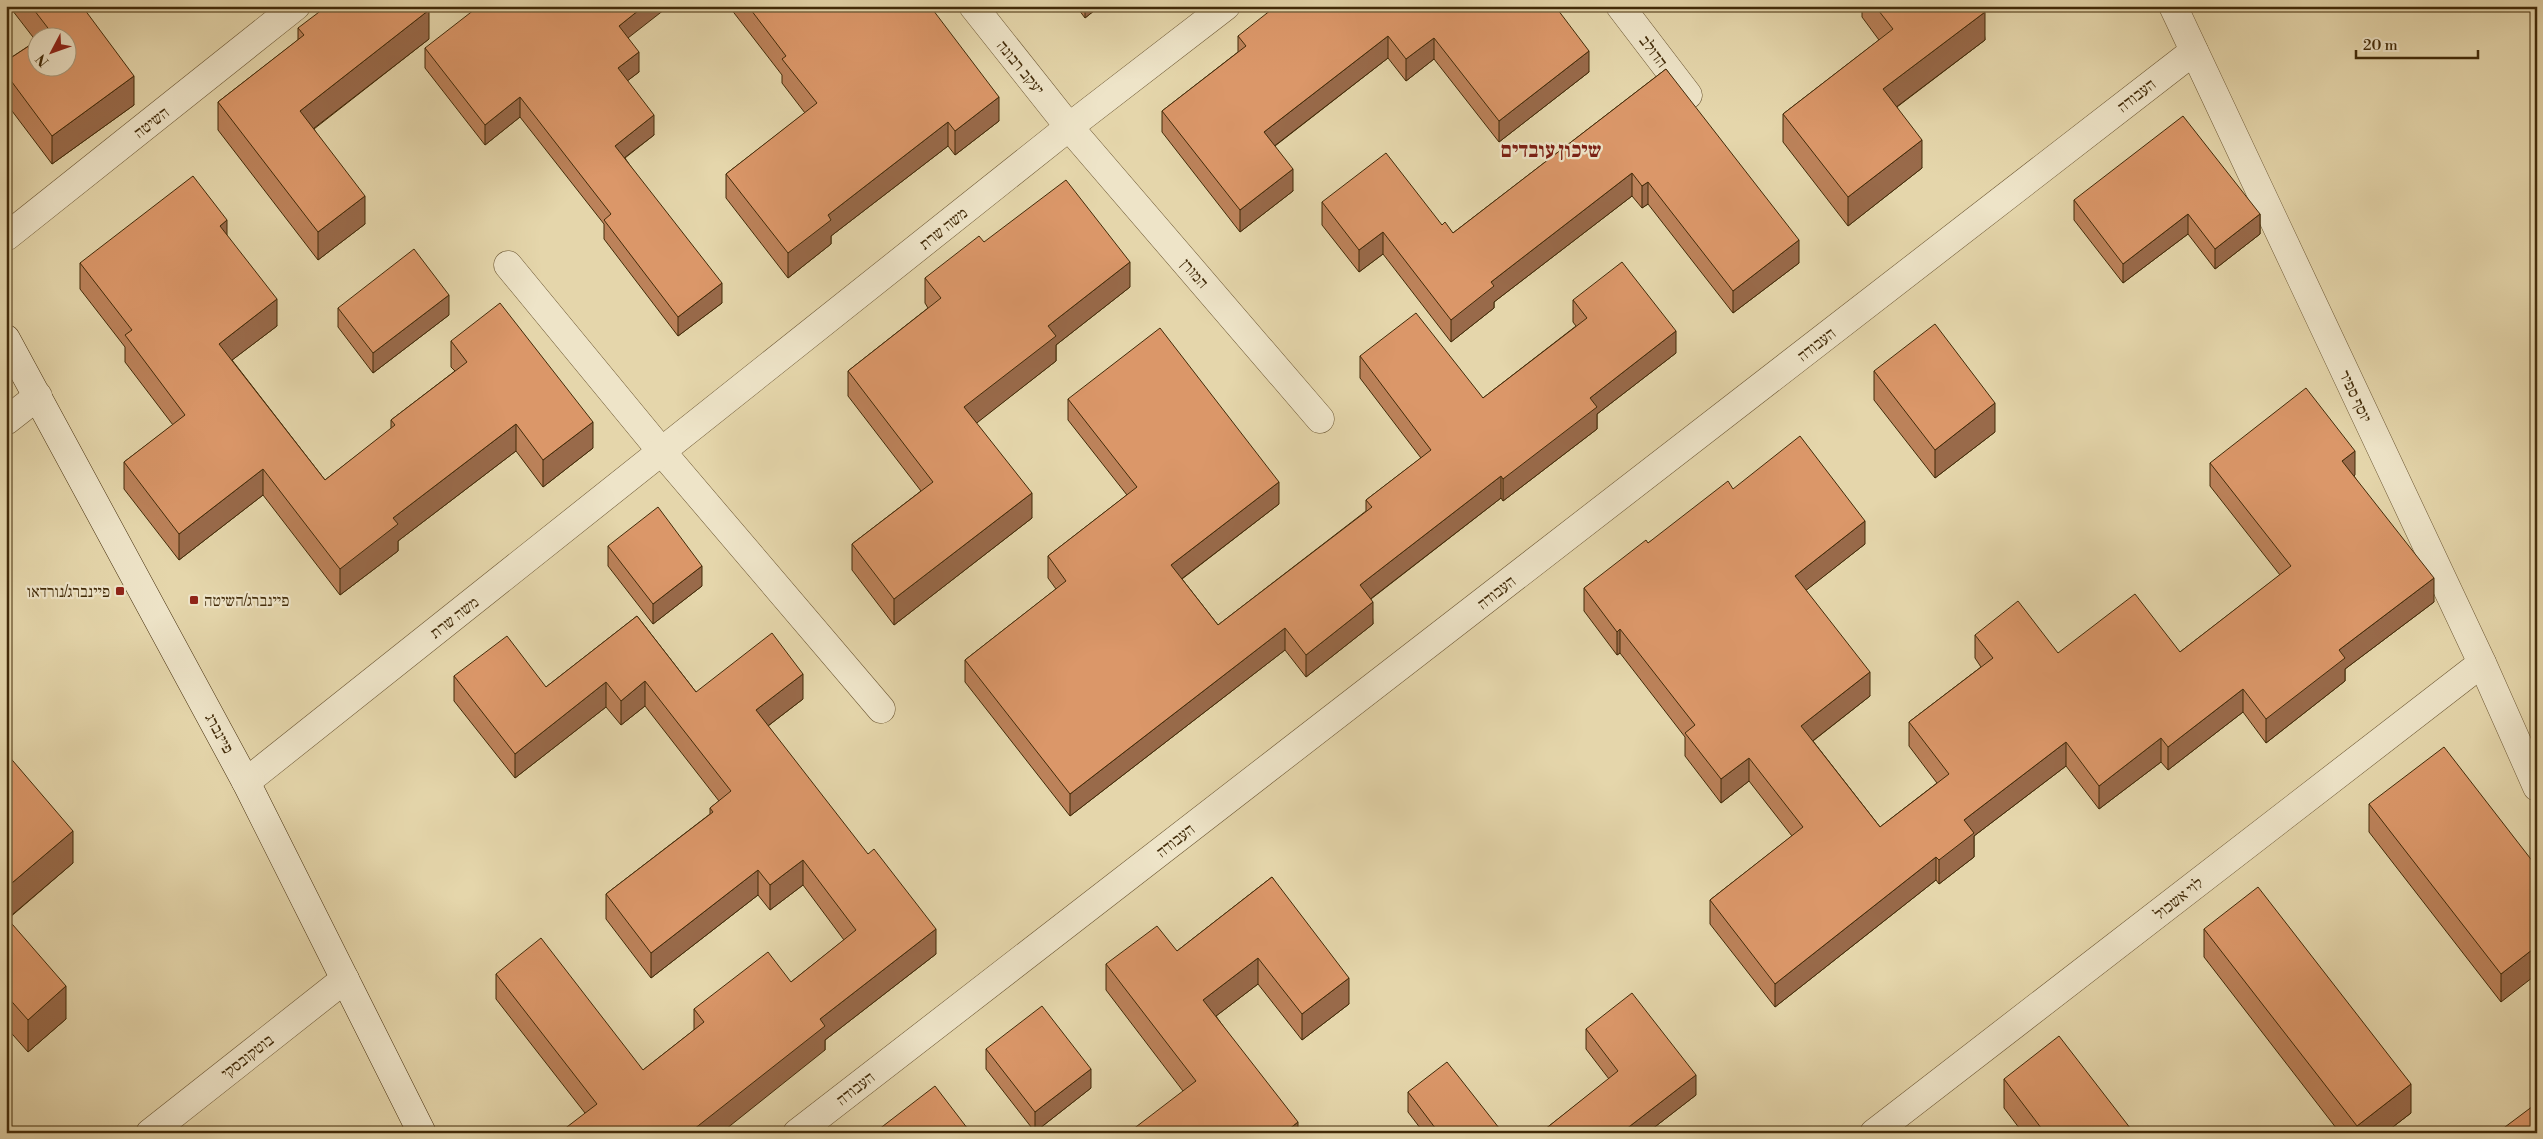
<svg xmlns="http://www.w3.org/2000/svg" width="2543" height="1139" viewBox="0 0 2543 1139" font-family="'Libre Bodoni','Frank Ruhl Libre',serif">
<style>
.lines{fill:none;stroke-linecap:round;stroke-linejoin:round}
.street-casing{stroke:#6b5632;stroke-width:29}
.secondary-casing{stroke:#422b09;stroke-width:29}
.street{stroke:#eee4c8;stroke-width:28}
.secondary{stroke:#eee4c8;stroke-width:28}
.wall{fill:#bc825a;stroke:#422b09;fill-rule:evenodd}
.shaded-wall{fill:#996a4a;stroke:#422b09}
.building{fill:#db9769;stroke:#422b09}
.poi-dot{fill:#8f2418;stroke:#eee4c8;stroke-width:2}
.labels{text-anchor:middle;stroke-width:4.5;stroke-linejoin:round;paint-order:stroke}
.street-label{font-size:16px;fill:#422b09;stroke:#eee4c8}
.poi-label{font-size:16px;fill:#422b09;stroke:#eee4c8;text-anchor:end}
.district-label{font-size:21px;font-weight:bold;fill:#7a1f14;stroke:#eee4c8}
</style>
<rect width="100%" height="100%" fill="#e5d6ab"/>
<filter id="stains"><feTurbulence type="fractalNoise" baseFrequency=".004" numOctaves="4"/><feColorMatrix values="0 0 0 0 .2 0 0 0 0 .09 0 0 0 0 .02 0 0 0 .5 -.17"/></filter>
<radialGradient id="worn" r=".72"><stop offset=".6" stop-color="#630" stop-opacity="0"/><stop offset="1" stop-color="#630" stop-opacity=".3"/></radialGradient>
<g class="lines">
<defs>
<g id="street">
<path d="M973 6 1069 127 1320 419"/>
<path d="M1620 6 1688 95"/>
<path d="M2173 6 2482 663 2537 787"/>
<path d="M6 237 296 6"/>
<path d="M508 265 662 452 881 709"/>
<path d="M6 421 38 396"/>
<path d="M246 782 1069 127 1226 6"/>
<path d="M150 1133 345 979"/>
<path d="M797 1133 2194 51"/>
<path d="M1874 1133 2482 663"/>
</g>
<path id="secondary" d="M6 339 246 782 422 1133"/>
</defs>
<!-- street casing -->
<use href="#street" class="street-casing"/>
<!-- secondary casing -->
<use href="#secondary" class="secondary-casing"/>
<!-- street -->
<use href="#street" class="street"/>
<!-- secondary -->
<use href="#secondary" class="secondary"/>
</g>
<!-- wall -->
<g class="wall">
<path d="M9 6H82L134 105 52 164 6 103V61L36 41ZM38 38H68L38 68Z"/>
<path d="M731 6H930L999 121 955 155 948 146 831 236V244L788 278 726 198V174L805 113 782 83V75L731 9Z"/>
<path d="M1076 6H1100L1085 18Z"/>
<path d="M1555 6 1589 72 1499 142 1434 59 1406 81 1388 58 1275 146 1293 191 1240 232 1162 132V111L1238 52V36Z"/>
<path d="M1862 6H1981L1985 40 1897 107 1922 168 1848 226 1783 142V114L1879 40 1862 17Z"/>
<path d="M298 28 429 39 314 129 365 224 318 260 218 130V102L298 40Z"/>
<path d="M628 38 639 72 627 81 654 135 625 158 722 303 678 336 604 239V224L520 117 485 145 425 68V48Z"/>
<path d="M1666 69 1799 263 1733 313 1648 204 1642 208 1632 196 1494 302V308L1451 342 1383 254 1359 272 1322 225V202L1442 225 1453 233Z"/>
<path d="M2074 200 2260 214V234L2215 269 2188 234 2123 283 2074 220Z"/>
<path d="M227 236 277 326 232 360 325 480 391 429V420L455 371 451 367V341L593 448 543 487 516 451 398 541V551L340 595 263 495 179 560 124 489V462L173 425 125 362V347L80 289V263Z"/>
<path d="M984 242 1130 287 1056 345V361L976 423 1032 518 894 625 852 570V544L921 491 848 396V371L928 308 925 303V278Z"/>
<path d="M1573 300 1676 353 1597 414V429L1503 501 1501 498 1371 599 1373 624 1306 677 1285 650 1070 816 965 682V660L1056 589 1048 578V556L1127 495 1068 420V399L1279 504 1182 579 1218 625 1366 511V500L1421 458 1360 378V356L1483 398 1576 326 1573 322Z"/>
<path d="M338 308 449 315 373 373 338 327Z"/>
<path d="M1874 371 1995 432 1935 478 1874 400Z"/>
<path d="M2210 463 2355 475 2354 476 2434 602 2345 669V681L2266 743 2243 712 2168 770 2161 762 2099 809 2066 766 1974 836V857L1939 884 1936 880 1775 1007 1710 924V900L1792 836 1749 781 1721 803 1685 756V737L1620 653 1617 655 1584 611V588L1648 543 1733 489 1865 544 1806 590 1870 696 1813 741 1880 827 1937 783 1909 746V722L1981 667 1975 658V635L2058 653 2180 652 2280 575 2210 486Z"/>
<path d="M608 546 702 586 653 624 608 566Z"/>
<path d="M637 616 696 692 803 699 768 726 936 954 825 1040V1050L585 1113 496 999V974L643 1070 694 1030V1009L791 982 844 940 803 885 770 910 758 895 651 978 606 919V894L710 814V808L719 801 645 706 621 725 606 707 515 778 454 701V676L546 687Z"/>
<path d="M6 755 73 863 8 919 66 1019 28 1052 6 1027Z"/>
<path d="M2369 804 2537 867 2501 1002 2369 832Z"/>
<path d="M1272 877 1349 1004 1302 1040 1258 984 1216 1016 1298 1133 1183 1091 1106 990V964L1177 951Z"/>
<path d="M2204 929 2411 1113 2385 1133H2340L2204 957Z"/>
<path d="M1586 1029 1696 1095 1647 1133H1544V1130L1609 1079 1586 1049Z"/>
<path d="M986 1049 1091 1088 1035 1132 986 1069Z"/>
<path d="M2004 1079 2134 1133H2023L2004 1108Z"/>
<path d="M1408 1092 1503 1133H1424L1408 1112Z"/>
</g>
<!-- shaded-wall -->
<g class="shaded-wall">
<path d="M644 6H669L619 45V26Z"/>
<path d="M1085 6H1100L1085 18Z"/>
<path d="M429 10V39L300 139V111Z"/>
<path d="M1985 12V40L1883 117V89Z"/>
<path d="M1388 36V58L1264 154V132Z"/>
<path d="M1434 38V59L1406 81V59Z"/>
<path d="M1589 51V72L1499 142V121Z"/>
<path d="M639 52V72L618 88V68Z"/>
<path d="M134 76V105L52 164V136Z"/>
<path d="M520 97V117L485 145V125Z"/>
<path d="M999 97V121L955 155V131Z"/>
<path d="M654 115V135L615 165V146Z"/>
<path d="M948 122V146L831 236V244L788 278V253L828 215Z"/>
<path d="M1922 140V168L1848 226V197Z"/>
<path d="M1293 169V191L1240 232V210Z"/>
<path d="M1632 173V196L1494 302V308L1451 342V320L1491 282Z"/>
<path d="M1648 182V204L1642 208V186Z"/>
<path d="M365 196V224L318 260V232Z"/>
<path d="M2188 214V234L2123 283V264Z"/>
<path d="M2260 214V234L2215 269V249Z"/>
<path d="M227 220V247L220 226Z"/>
<path d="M1383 232V254L1359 272V250Z"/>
<path d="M1799 240V263L1733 313V291Z"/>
<path d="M1130 262V287L1056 345V361L964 433V407L1048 326Z"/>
<path d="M722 283V303L678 336V317Z"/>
<path d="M449 295V315L373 373V353Z"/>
<path d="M277 299V326L219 370V344Z"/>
<path d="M1676 331V353L1597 414V429L1503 501V479L1590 398Z"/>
<path d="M1995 403V432L1935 478V450Z"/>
<path d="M593 422V448L543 487V460Z"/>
<path d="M516 424V451L398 541V551L340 595V569L393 518Z"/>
<path d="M2355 451V475L2342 485V461Z"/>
<path d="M263 469V495L179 560V534Z"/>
<path d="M1501 476V498L1360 607V585Z"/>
<path d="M1279 482V504L1171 587V565Z"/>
<path d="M1032 493V518L894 625V599Z"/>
<path d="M1865 521V544L1795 599V576Z"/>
<path d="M702 566V586L653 624V604Z"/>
<path d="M2434 578V602L2345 669V681L2266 743V719L2339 650Z"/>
<path d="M1373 602V624L1306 677V655Z"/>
<path d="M1285 628V650L1070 816V794Z"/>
<path d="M1620 629V653L1617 655V632Z"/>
<path d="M1870 672V696L1801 750V726Z"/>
<path d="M803 674V699L756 735V710Z"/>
<path d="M645 681V706L621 725V701Z"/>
<path d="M606 682V707L515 778V754Z"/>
<path d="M2243 689V712L2168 770V747Z"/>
<path d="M2161 738V762L2099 809V786Z"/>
<path d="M2066 742V766L1974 836V857L1939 884V860L1964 820Z"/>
<path d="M1749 758V781L1721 803V779Z"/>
<path d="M73 831V863L6 920V888Z"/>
<path d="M1936 857V880L1775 1007V984Z"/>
<path d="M803 860V885L770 910V885Z"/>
<path d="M758 870V895L651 978V953Z"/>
<path d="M936 929V954L825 1040V1050L721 1133H689L820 1019Z"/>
<path d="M2537 946V974L2501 1002V974Z"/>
<path d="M1258 958V984L1203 1026V1000Z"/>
<path d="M1349 978V1004L1302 1040V1014Z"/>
<path d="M66 986V1019L28 1052V1020Z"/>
<path d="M1091 1069V1088L1035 1132V1112Z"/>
<path d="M1696 1075V1095L1647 1133H1621Z"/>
<path d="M2411 1084V1113L2385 1133H2357V1126Z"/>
<path d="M1298 1122V1133H1284Z"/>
</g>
<!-- building -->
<g class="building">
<path d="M31 6H82L134 76 52 136 6 74V61L38 40V68H68V38H42L51 32Z"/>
<path d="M327 6H426L429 10 300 111 365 196 318 232 218 102 304 35 298 28Z"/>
<path d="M479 6H644L619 26 639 52 618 68 654 115 615 146 722 283 678 317 604 220 611 214 520 97 485 125 425 48Z"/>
<path d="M748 6H930L999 97 955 131 948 122 828 215 831 220 788 253 726 174 817 103 782 59 786 56Z"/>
<path d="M1276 6H1555L1589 51 1499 121 1434 38 1406 59 1388 36 1264 132 1293 169 1240 210 1162 111 1246 46 1238 36Z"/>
<path d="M1875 6H1981L1985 12 1883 89 1922 140 1848 197 1783 114 1893 29Z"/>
<path d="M1666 69 1799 240 1733 291 1648 182 1642 186 1632 173 1491 282 1494 286 1451 320 1383 232 1359 250 1322 202 1386 153 1442 225 1445 222 1453 233Z"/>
<path d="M2183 116 2260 214 2215 249 2188 214 2123 264 2074 200Z"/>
<path d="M193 176 227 220 220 226 277 299 219 344 325 480 395 425 391 420 467 362 451 341 500 303 593 422 543 460 516 424 393 518 398 524 340 569 263 469 179 534 124 462 185 415 125 335 132 330 80 263Z"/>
<path d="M1066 180 1130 262 1048 326 1056 336 964 407 1032 493 894 599 852 544 933 482 848 371 941 298 925 278 979 236 984 242Z"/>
<path d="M414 249 449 295 373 353 338 308Z"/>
<path d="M1622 262 1676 331 1590 398 1597 407 1503 479 1501 476 1360 585 1373 602 1306 655 1285 628 1070 794 965 660 1066 581 1048 556 1137 487 1068 399 1160 328 1279 482 1171 565 1218 625 1372 507 1366 500 1431 450 1360 356 1416 313 1483 398 1587 318 1573 300Z"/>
<path d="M1935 324 1995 403 1935 450 1874 371Z"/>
<path d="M2306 388 2355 451 2342 461 2434 578 2339 650 2345 658 2266 719 2243 689 2168 747 2161 738 2099 786 2066 742 1964 820 1974 833 1939 860 1936 857 1775 984 1710 900 1803 827 1749 758 1721 779 1685 733 1695 725 1620 629 1617 632 1584 588 1646 540 1648 543 1728 481 1733 489 1800 436 1865 521 1795 576 1870 672 1801 726 1880 827 1949 774 1909 722 1993 658 1975 635 2018 601 2058 653 2135 594 2180 652 2291 566 2210 463Z"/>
<path d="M658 507 702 566 653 604 608 546Z"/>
<path d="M637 616 696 692 772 633 803 674 756 710 868 854 874 849 936 929 820 1019 825 1026 689 1133H559L597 1104 496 974 541 938 643 1070 704 1022 694 1009 768 952 791 982 856 930 803 860 770 885 758 870 651 953 606 894 713 812 710 808 731 791 645 681 621 701 606 682 515 754 454 676 507 636 546 687Z"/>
<path d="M2444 747 2537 867V946L2501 974 2369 804Z"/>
<path d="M7 754 73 831 6 888V755Z"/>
<path d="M1272 877 1349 978 1302 1014 1258 958 1203 1000 1298 1122 1284 1133H1128L1196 1081 1106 964 1157 926 1177 951Z"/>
<path d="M2258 887 2411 1084 2357 1126 2204 929Z"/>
<path d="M6 917 66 986 28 1020 6 995Z"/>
<path d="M1632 993 1696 1075 1621 1133H1546L1544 1130 1618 1071 1586 1029Z"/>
<path d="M1042 1006 1091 1069 1035 1112 986 1049Z"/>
<path d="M2059 1036 2134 1133H2045L2004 1079Z"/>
<path d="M1447 1062 1503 1133H1439L1408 1092Z"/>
<path d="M935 1086 971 1133H874Z"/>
<path d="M2537 1103V1133H2497Z"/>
</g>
<!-- markers -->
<g class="poi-dot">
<rect x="115" y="586" width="10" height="10" rx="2.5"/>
<rect x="189" y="595" width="10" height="10" rx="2.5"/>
</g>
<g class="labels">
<!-- street labels -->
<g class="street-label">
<text transform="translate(1654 51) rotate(53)" y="6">הדולב</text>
<text transform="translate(1021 67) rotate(51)" y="6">יעקב רבונה</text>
<text transform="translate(2136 95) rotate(-38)" y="6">העבודה</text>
<text transform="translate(151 122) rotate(-38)" y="6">השיטה</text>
<text transform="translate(943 228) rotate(-39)" y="6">משה שרת</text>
<text transform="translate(1195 273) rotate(49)" y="6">המורן</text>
<text transform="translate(1816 344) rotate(-38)" y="6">העבודה</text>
<text transform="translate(2356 396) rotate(65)" y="6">יוסף ספיר</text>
<text transform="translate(1496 592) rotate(-38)" y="6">העבודה</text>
<text transform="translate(454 617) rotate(-38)" y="6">משה שרת</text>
<text transform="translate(220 733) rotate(62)" y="6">פיינברג</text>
<text transform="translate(1175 840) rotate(-38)" y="6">העבודה</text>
<text transform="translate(2178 898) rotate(-38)" y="6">לוי אשכול</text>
<text transform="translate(247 1056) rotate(-38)" y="6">בוטקובסקי</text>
<text transform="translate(855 1088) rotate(-38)" y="6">העבודה</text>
</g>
<!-- poi labels -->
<g class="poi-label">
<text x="110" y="597">פיינברג/נורדאו</text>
<text x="204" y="606" text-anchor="start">פיינברג/השיטה</text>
</g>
<!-- district labels -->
<g class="district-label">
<text x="1551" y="157">שיכון עובדים</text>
</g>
</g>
<!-- margin -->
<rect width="2543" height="1139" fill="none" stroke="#e5d6ab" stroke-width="25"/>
<rect x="8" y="8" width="2528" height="1124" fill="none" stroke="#422b09" stroke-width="2.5"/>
<rect x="12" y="12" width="2518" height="1114" fill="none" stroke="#422b09"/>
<!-- north arrow -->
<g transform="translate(52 52) rotate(229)"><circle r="24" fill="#eee4c8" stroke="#a99a7c"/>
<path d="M0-4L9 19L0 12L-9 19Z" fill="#8f2418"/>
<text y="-8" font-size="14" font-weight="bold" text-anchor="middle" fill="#422b09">N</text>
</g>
<!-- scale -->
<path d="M2356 50v8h122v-8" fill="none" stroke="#422b09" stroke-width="2.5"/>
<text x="2363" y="50" font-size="15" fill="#422b09" stroke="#eee4c8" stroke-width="4" paint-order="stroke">20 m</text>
<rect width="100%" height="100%" filter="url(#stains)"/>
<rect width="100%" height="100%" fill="url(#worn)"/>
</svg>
